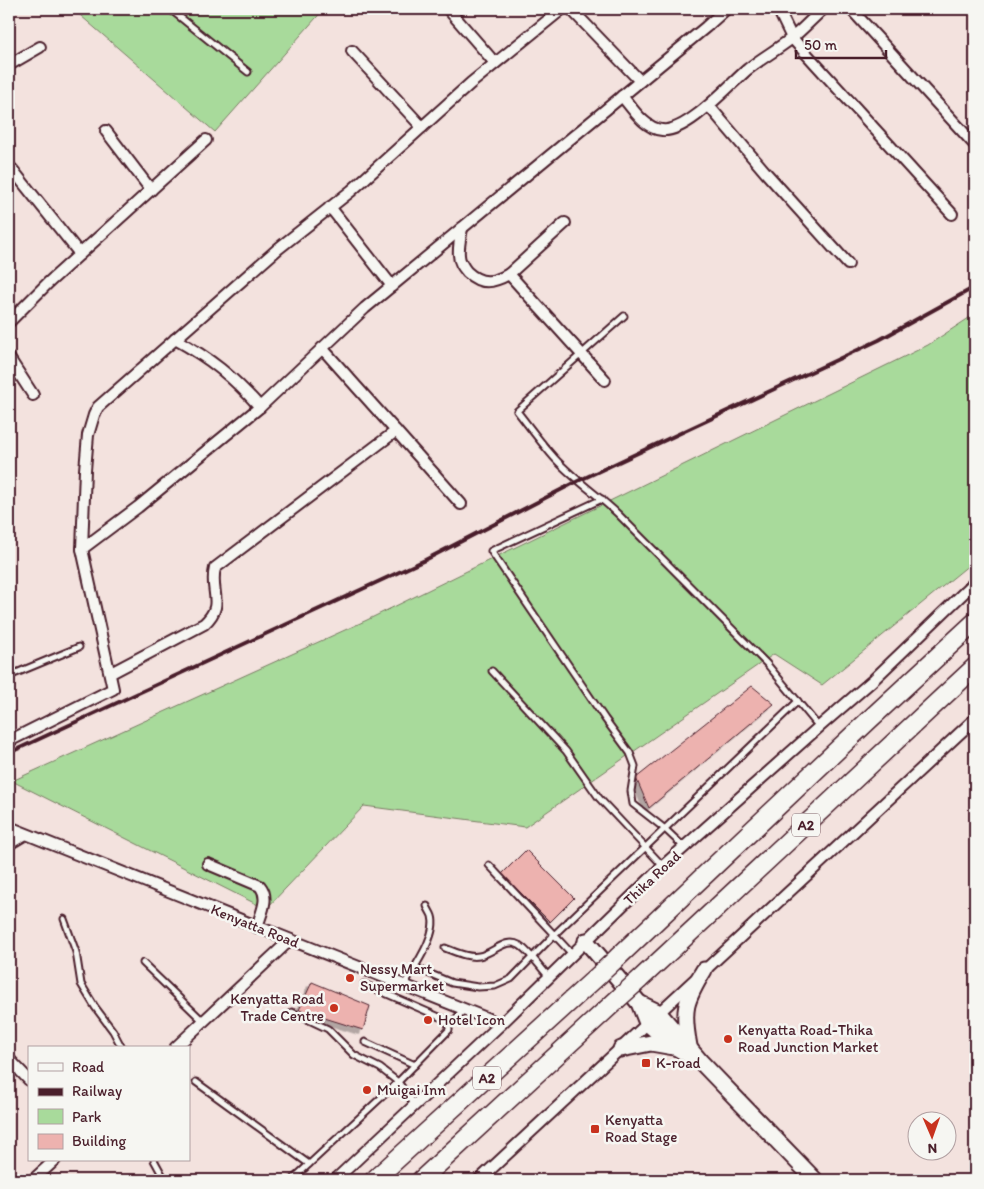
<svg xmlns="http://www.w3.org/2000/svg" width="984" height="1189" viewBox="0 0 984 1189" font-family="Itim,sans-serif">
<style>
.green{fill:#a8da9b;stroke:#797c63}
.building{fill:#edb2af;stroke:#4a1f2b;filter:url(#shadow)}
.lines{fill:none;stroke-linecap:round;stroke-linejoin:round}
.service-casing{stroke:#4a1f2b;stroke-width:9}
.minor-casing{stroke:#4a1f2b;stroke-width:14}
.secondary-casing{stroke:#4a1f2b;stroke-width:19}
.trunk-casing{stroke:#4a1f2b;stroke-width:21}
.service{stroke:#f6f6f2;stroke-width:5}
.minor{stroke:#f6f6f2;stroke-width:10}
.secondary{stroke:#f6f6f2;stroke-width:15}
.trunk{stroke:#f6f6f2;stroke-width:18}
.rail{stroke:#4a1f2b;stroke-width:4}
.trunk-bridge-casing{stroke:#4a1f2b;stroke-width:21;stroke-linecap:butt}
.trunk-bridge{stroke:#f6f6f2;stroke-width:18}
.poi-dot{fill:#c8321e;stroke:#f6f6f2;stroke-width:2}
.labels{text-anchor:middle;stroke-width:5;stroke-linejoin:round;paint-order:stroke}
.shield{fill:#f6f6f2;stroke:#7e6067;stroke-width:1}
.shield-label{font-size:14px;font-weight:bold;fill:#4a1f2b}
.street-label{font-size:15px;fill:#4a1f2b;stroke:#f6f6f2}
.poi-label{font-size:15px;fill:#4a1f2b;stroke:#f6f6f2;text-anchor:start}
</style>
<defs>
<filter id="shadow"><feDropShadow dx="-4.5" dy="4.5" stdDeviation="0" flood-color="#0004"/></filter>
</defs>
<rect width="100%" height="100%" fill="#f3e2de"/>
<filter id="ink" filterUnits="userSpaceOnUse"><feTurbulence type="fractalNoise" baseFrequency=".02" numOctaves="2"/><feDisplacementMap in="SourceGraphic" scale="10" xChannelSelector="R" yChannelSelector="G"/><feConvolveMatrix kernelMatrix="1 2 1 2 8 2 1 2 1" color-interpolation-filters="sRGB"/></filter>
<g filter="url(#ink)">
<!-- green -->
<g class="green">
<path d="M73 9H324L215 132Z"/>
<path d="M975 314V560L822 685 774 654 525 827 364 806 266 909 12 781 367 620 928 345Z"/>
</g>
<!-- building -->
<g class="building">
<path d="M752 686 774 704 649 808 636 778Z"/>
<path d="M526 850 574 898 550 922 502 874Z"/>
<path d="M312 982 370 1006 363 1030 299 1010Z"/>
</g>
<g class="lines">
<defs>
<g id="service">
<path d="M170 9 248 72"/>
<path d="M624 316 517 411C528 425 539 440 551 454 570 477 596 493 618 514L767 664 819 727"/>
<path d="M602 499 491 551 605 719 630 753 635 766 631 791 633 804 665 829 684 847"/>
<path d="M492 671 566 751 599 798 663 866"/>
<path d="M9 676 79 647"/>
<path d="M489 865 572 954"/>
<path d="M64 919 76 952 81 984 95 1007 113 1031 122 1048"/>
<path d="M445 948C456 952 468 958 479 956 492 954 506 937 519 945 527 949 542 969 549 977"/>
<path d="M143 963 203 1021"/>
<path d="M414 967 452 983 478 987 495 986 511 979 554 935 798 701"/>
<path d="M404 985C413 969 438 935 432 916 431 913 428 909 427 906"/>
<path d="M292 1012 328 1029 354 1055 380 1068 398 1082 415 1105"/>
<path d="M449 1026 464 1010"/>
<path d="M365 1042 415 1065"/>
<path d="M196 1082 309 1164"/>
<path d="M154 1160 165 1180"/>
<path d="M292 1180 398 1082 449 1030V1024L444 1019 364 984"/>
</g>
<g id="minor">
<path d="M448 9 495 63"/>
<path d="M571 9 640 81"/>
<path d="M778 9 792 38 952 214"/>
<path d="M851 9 975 145"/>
<path d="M352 51 422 127"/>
<path d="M9 65 40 47"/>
<path d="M622 96C632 108 645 129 662 130 687 133 730 84 748 69 762 58 778 49 792 38 803 29 813 18 823 9"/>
<path d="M709 106 766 173 848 264"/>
<path d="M106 131 151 190"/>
<path d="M12 169 80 254"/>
<path d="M330 207 392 286"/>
<path d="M462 228C461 236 458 246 459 255 459 262 463 267 467 272 481 285 493 283 509 274L565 223"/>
<path d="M509 274 605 380"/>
<path d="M9 322 48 283 206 140"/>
<path d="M175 339C211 359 232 376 260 407"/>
<path d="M322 348 461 504"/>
<path d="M9 358 33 395"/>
<path d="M82 549 138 507 260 407 365 308 706 27 726 9"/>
<path d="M111 673 204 624C226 604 209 592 215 568L396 431"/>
<path d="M9 741 113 689 82 549 85 470 88 435 94 415 98 407 279 248 351 191 471 83 562 9"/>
<path d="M9 827 501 1024"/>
<path d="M9 844 24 835"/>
<path d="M208 864 260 886C270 898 261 913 257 927"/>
<path d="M175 1048 290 940"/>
<path d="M9 1059 29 1080"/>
<path d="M33 1180 55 1160"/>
<path d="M335 1180 501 1024 663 866 819 727 872 681 975 582"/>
<path d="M479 1180 975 719"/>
</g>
<g id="secondary">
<path d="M586 941 639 1003 647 1023 674 1046 692 1057"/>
<path d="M639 1003 658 1012 700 1061 815 1180"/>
<path d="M689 1046C682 1010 685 1001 704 970"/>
<path d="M621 1049 651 1043 674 1047"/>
</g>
<g id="trunk">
<path d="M618 957 869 720 975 622"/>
<path d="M639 980 975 667"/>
<path d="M374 1180 599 975"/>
<path d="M421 1180 621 996"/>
</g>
</defs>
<!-- service casing -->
<use href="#service" class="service-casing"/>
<!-- minor casing -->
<use href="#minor" class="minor-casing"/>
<!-- secondary casing -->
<use href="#secondary" class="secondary-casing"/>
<!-- trunk casing -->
<use href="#trunk" class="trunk-casing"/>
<!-- service -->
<use href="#service" class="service"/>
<!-- minor -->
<use href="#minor" class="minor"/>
<!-- secondary -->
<use href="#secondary" class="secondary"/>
<!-- trunk -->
<use href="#trunk" class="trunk"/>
<!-- rail -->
<path class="rail" d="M9 753 425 560 578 481 879 340 975 287"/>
<defs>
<g id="trunk-bridge">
<path d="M599 975 618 957"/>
<path d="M621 996 639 980"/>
</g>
</defs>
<!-- trunk-bridge casing -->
<use href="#trunk-bridge" class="trunk-bridge-casing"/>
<!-- trunk-bridge -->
<use href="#trunk-bridge" class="trunk-bridge"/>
</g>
</g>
<!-- markers -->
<g class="poi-dot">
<circle cx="350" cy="978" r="5"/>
<circle cx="334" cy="1008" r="5"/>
<circle cx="428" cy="1020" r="5"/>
<circle cx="728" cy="1039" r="5"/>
<rect x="641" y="1058" width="10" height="10" rx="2.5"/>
<circle cx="367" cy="1090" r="5"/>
<rect x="590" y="1124" width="10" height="10" rx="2.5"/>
</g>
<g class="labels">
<!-- shield labels -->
<g class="shield">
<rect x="792" y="813.5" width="28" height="23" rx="4"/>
<rect x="473" y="1066.5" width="28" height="23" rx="4"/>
</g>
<g class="shield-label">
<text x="806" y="830">A2</text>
<text x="487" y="1083">A2</text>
</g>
<!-- street labels -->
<g class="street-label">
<text transform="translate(652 878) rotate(-43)" y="5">Thika Road</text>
<text transform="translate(255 926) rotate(22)" y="5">Kenyatta Road</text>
</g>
<!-- poi labels -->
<g class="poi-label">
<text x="360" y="974">Nessy Mart<tspan x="360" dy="17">Supermarket</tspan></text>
<text x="324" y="1004" text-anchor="end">Kenyatta Road<tspan x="324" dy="17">Trade Centre</tspan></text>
<text x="438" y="1025">Hotel Icon</text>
<text x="738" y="1035">Kenyatta Road-Thika<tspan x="738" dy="17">Road Junction Market</tspan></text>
<text x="656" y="1068">K-road</text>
<text x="377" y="1095">Muigai Inn</text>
<text x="605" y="1125">Kenyatta<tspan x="605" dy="17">Road Stage</tspan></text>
</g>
</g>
<!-- margin -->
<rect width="984" height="1189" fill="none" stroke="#f6f6f2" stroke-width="30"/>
<rect x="15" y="15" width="954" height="1159" fill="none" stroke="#4a1f2b" stroke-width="2" filter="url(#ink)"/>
<!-- legend -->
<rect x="28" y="1046" width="162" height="115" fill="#f6f6f2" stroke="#b1a0a2"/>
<rect x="38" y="1063" width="25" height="8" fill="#f6f6f2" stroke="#b1a0a2"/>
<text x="72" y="1072" font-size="15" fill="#4a1f2b">Road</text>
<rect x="38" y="1088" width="25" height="8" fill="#4a1f2b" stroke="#b1a0a2"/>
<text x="72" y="1096" font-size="15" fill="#4a1f2b">Railway</text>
<rect x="38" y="1109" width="25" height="15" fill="#a8da9b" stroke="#b1a0a2"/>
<text x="72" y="1122" font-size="15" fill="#4a1f2b">Park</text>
<rect x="38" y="1134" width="25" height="15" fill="#edb2af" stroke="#b1a0a2"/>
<text x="72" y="1146" font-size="15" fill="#4a1f2b">Building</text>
<!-- north arrow -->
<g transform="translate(932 1136) rotate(178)"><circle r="24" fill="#f6f6f2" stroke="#b1a0a2"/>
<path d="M0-4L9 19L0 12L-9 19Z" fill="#c8321e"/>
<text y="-8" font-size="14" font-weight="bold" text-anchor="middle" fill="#4a1f2b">N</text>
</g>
<!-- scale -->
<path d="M796 50v8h90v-8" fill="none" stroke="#4a1f2b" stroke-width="2.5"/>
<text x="804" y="50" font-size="15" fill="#4a1f2b" stroke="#f6f6f2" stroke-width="4" paint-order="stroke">50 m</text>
</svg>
